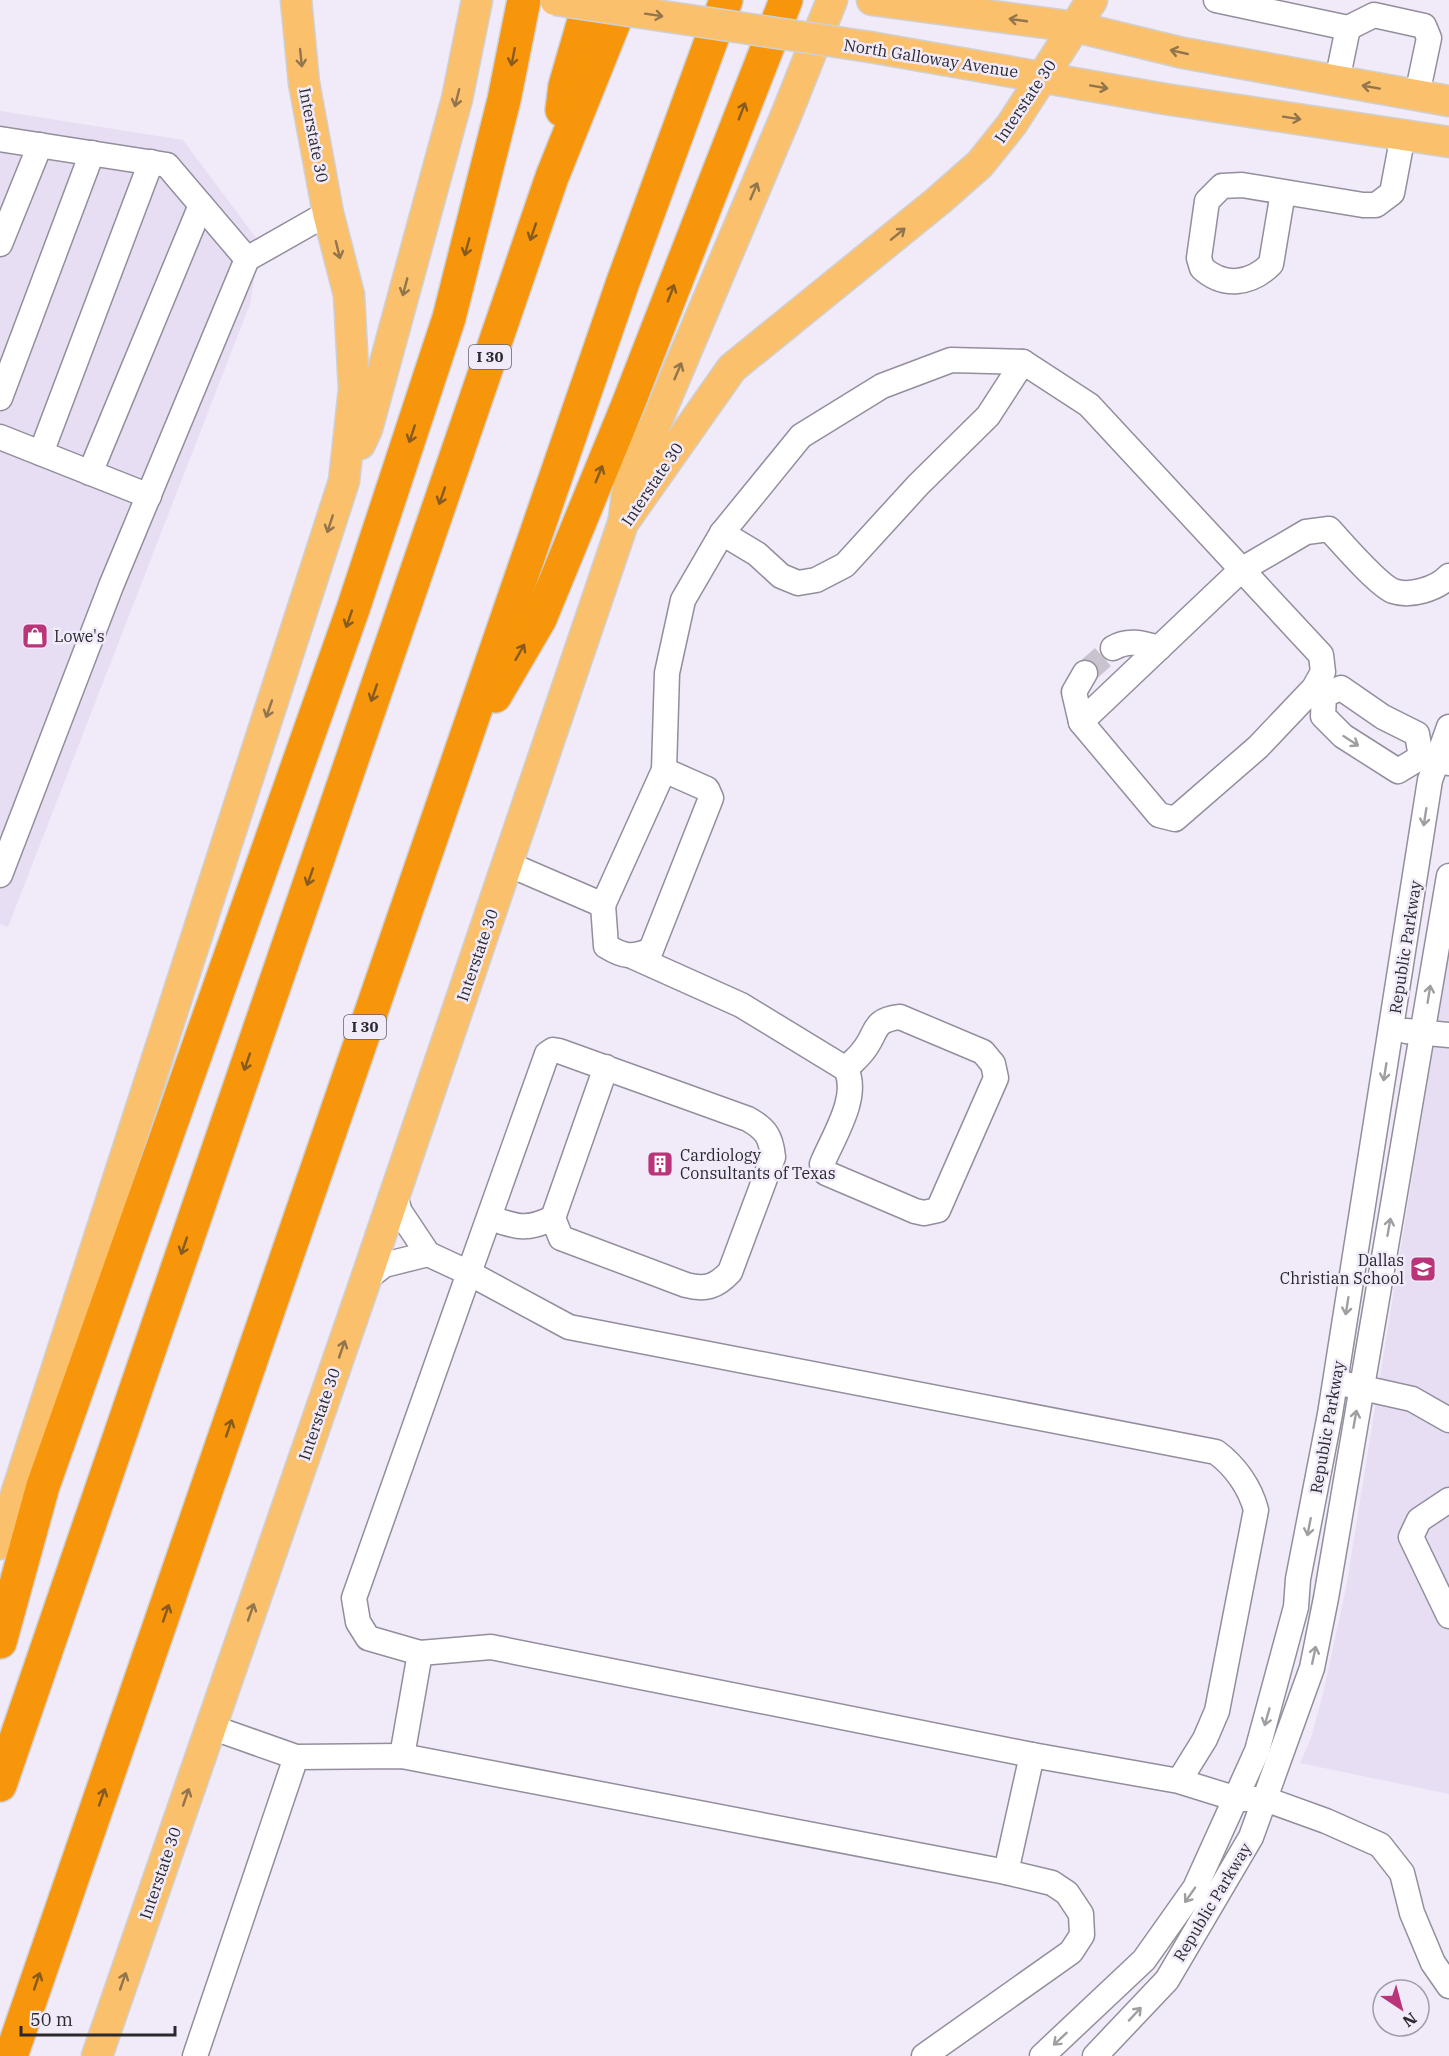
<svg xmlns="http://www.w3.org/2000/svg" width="1449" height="2056" viewBox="0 0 1449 2056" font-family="'IBM Plex Serif',serif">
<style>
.built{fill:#e7def4}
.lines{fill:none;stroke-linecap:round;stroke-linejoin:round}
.minor-tunnel{stroke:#c9c3d0;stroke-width:24;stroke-dasharray:24 12;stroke-linecap:butt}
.minor-casing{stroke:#938e9c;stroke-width:27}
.major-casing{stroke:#d0d0d1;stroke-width:33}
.highway-casing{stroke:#d0d0d1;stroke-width:36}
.minor{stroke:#fff;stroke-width:24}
.major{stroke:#fac06c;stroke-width:30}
.highway{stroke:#f7960a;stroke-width:33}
.major-bridge-casing{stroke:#d0d0d1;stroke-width:33;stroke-linecap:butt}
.major-bridge{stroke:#fac06c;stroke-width:30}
.oneway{stroke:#92744d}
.oneway2{stroke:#875a1e}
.oneway3{stroke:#a09ea1}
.labels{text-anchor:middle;stroke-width:5;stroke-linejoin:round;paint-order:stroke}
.shield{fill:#f0eaf9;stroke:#66626b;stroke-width:1.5}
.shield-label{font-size:15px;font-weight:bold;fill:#2b282e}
.street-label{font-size:16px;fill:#2b282e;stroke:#f0eaf9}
.poi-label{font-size:16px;fill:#2b282e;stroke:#f0eaf9;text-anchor:start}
</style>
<rect width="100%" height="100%" fill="#f0eaf9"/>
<!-- built -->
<g class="built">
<path d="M0 111 183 140 260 243 250 304 8 927 0 924Z"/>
<path d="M1449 949V1794L1300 1763 1311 1738 1323 1694 1346 1588Z"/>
</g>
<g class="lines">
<!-- minor-tunnel -->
<path class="minor-tunnel" d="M1085 673 1113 648"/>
<defs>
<g id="minor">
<path d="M1216 0 1348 28 1374 15 1424 26 1429 38 1417 95"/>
<path d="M1337 81 1348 28"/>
<path d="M0 139 167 165 247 259"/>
<path d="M1283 192 1271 264C1251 284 1224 288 1202 268L1199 258 1207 201 1222 186 1242 185 1363 205H1376L1392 193 1403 135"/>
<path d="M0 244 40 145"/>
<path d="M0 398 92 153"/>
<path d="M0 437 149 496"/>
<path d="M41 453 151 162"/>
<path d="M90 473 201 205"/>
<path d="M722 533 757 554 781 576 798 583 816 580 845 565 918 485 988 416 1023 362"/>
<path d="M1113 648C1128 639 1142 643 1159 648"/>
<path d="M1324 695 1323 716 1343 736 1398 771 1421 757 1449 763"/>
<path d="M1324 695 1341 688 1383 717 1417 734 1421 757"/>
<path d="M1081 722 1074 692 1085 673"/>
<path d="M508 864 603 905 664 770 667 673 683 600 722 533 801 436 882 386 951 360 1023 362 1089 405 1321 655 1323 672 1314 688 1258 747 1175 819 1159 815 1081 722 1241 570 1306 532 1329 529C1342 543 1377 584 1393 591 1410 597 1437 589 1449 576"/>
<path d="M0 875 111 586 247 259 328 213"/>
<path d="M603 905 606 946C624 957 632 958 651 950L711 798 707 789 664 770"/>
<path d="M634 957 741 1005 846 1069C860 1097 833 1137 822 1164L826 1173 915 1211 924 1213 938 1210 996 1078 993 1064 983 1052 900 1017C871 1020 878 1033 863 1051 858 1058 851 1063 846 1069"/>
<path d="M1406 1031 1449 1035"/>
<path d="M394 1193 400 1212 428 1254 469 1273 547 1054 553 1050 559 1051 748 1119C766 1129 771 1137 773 1157L730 1272C716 1287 705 1290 686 1285L561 1238 553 1218 606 1067"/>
<path d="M490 1218C517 1227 526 1231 553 1218"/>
<path d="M366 1279 384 1265 428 1254"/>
<path d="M1345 1384 1412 1399 1449 1420"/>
<path d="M1449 1500 1419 1520 1411 1537 1449 1616"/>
<path d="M211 1727 296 1757 402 1756 1006 1872 1052 1883 1067 1893 1081 1914 1082 1935 1071 1952 924 2056"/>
<path d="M402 1756 420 1653"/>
<path d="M1179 1781 1205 1739 1217 1711 1256 1510C1250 1487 1235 1466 1216 1452L569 1327 469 1273 354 1598 358 1622 368 1638 420 1653 491 1647 1032 1755 1179 1781 1237 1799H1265L1326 1821 1380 1845 1402 1873 1412 1913 1433 1963 1449 1986"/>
<path d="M1006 1872 1032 1755"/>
<path d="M195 2056 296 1757"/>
<path d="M1042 2056 1144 1960 1195 1888 1257 1751 1296 1607 1298 1579 1330 1414 1430 780 1449 727"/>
<path d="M1095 2056 1167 1980 1251 1837 1312 1668 1326 1598 1449 876"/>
</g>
<g id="major">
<path d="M872 0 1076 27 1183 53 1449 101"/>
<path d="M870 47 1165 99 1449 142"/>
<path d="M360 444 367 429 457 99 477 0"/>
<path d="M624 519 630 470 655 425 787 113 832 0"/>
<path d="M0 1544 344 481 354 389 349 295 328 213 304 83 296 0"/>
<path d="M97 2056 366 1279 623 523 732 368 938 201 980 164 1012 124 1092 0"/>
</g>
<g id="highway">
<path d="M562 110 565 86 590 0"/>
<path d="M495 696 540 619 627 407 786 0"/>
<path d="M0 1642 43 1486 353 609 449 318 504 100 524 0"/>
<path d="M0 1785 552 177 623 0"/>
<path d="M11 2056 623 282 726 0"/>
</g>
</defs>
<!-- minor casing -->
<use href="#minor" class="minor-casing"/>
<!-- major casing -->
<use href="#major" class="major-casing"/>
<!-- highway casing -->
<use href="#highway" class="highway-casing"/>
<!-- minor -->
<use href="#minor" class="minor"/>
<!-- major -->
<use href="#major" class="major"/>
<!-- highway -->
<use href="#highway" class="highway"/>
<defs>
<path id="major-bridge" d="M555 0 870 47"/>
</defs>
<!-- major-bridge casing -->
<use href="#major-bridge" class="major-bridge-casing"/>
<!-- major-bridge -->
<use href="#major-bridge" class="major-bridge"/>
</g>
<!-- one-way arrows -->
<defs><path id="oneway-shaft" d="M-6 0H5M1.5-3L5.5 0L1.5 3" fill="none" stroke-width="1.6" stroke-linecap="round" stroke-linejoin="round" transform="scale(1.5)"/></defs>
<g class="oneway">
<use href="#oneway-shaft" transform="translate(654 15) rotate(9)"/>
<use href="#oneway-shaft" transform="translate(1018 20) rotate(-172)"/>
<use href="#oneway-shaft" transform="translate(1179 52) rotate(-167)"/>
<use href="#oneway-shaft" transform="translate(301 58) rotate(84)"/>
<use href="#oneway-shaft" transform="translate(1099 87) rotate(10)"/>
<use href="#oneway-shaft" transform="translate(1371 87) rotate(-170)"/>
<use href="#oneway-shaft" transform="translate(457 98) rotate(104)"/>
<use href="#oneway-shaft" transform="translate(1292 118) rotate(9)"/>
<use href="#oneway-shaft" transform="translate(754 191) rotate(-67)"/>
<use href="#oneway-shaft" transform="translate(898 234) rotate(-39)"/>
<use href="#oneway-shaft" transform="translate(338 250) rotate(76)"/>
<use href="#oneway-shaft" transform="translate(405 287) rotate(105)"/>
<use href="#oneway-shaft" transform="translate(678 371) rotate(-67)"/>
<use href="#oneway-shaft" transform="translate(330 524) rotate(108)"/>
<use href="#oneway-shaft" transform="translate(269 709) rotate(109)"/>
<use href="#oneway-shaft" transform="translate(342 1349) rotate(-71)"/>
<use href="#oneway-shaft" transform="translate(251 1612) rotate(-71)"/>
<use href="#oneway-shaft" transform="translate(186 1797) rotate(-71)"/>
<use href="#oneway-shaft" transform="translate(123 1981) rotate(-71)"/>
</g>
<g class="oneway2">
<use href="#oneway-shaft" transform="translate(513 57) rotate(101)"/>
<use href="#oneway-shaft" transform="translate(742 111) rotate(-69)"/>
<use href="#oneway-shaft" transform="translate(533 232) rotate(109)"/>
<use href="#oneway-shaft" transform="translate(467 247) rotate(105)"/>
<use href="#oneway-shaft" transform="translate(671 293) rotate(-69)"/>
<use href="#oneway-shaft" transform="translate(412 434) rotate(108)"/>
<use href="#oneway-shaft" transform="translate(599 474) rotate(-68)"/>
<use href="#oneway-shaft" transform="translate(442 496) rotate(109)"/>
<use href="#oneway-shaft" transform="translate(349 619) rotate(109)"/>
<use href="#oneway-shaft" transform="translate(520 652) rotate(-60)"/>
<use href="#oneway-shaft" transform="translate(374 693) rotate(109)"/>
<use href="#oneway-shaft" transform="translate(310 877) rotate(109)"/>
<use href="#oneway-shaft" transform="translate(247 1062) rotate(109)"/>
<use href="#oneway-shaft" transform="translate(184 1246) rotate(109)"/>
<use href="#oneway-shaft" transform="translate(229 1428) rotate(-71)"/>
<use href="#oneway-shaft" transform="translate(166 1613) rotate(-71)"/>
<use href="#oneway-shaft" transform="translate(102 1797) rotate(-71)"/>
<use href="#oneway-shaft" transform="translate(37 1981) rotate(-71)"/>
</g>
<g class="oneway3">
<use href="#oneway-shaft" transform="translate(1351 741) rotate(33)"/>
<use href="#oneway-shaft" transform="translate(1425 817) rotate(99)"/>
<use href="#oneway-shaft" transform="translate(1429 994) rotate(-81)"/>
<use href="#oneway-shaft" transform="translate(1385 1072) rotate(99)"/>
<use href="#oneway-shaft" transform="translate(1389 1227) rotate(-80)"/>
<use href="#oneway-shaft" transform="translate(1347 1306) rotate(99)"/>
<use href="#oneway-shaft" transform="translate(1355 1419) rotate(-80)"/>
<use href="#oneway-shaft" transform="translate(1309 1527) rotate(101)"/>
<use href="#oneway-shaft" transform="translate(1314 1655) rotate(-78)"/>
<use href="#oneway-shaft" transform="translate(1267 1717) rotate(106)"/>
<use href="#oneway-shaft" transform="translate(1190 1895) rotate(125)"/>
<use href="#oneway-shaft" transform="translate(1135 2014) rotate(-47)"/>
<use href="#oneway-shaft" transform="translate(1060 2039) rotate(137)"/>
</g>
<!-- icons -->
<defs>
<symbol id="shop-square" viewBox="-11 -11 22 22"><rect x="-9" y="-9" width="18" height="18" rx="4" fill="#b93478" stroke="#f0eaf9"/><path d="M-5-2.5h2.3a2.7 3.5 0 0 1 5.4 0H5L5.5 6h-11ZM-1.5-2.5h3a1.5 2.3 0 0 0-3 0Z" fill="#fff"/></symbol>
<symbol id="building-square" viewBox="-11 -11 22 22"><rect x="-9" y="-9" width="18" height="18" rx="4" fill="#b93478" stroke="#f0eaf9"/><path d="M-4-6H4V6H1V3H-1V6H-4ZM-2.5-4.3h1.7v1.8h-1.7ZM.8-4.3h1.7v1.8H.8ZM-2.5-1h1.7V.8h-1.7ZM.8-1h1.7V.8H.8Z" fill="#fff"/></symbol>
<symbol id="school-square" viewBox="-11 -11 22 22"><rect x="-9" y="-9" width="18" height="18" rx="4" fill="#b93478" stroke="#f0eaf9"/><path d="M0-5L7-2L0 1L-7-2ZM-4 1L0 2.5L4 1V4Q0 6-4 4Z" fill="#fff"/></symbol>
</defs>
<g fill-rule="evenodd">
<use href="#shop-square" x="20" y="621" width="30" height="30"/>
<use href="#building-square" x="645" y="1149" width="30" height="30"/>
<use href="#school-square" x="1408" y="1254" width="30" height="30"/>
</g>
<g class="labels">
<!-- shield labels -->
<g class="shield">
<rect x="469" y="345" width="42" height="24" rx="4.5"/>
<rect x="344" y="1015" width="42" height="24" rx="4.5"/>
</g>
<g class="shield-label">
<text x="490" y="362">I 30</text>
<text x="365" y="1032">I 30</text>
</g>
<!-- street labels -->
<g class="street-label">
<text transform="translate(931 58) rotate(9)" y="6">North Galloway Avenue</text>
<text transform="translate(1025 101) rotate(-56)" y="6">Interstate 30</text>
<text transform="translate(314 135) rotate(79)" y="6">Interstate 30</text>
<text transform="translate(652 484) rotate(-56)" y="6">Interstate 30</text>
<text transform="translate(1405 947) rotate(-81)" y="6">Republic Parkway</text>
<text transform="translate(477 955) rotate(-71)" y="6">Interstate 30</text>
<text transform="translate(319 1414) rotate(-71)" y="6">Interstate 30</text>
<text transform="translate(1327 1427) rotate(-80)" y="6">Republic Parkway</text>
<text transform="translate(160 1873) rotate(-71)" y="6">Interstate 30</text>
<text transform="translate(1212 1902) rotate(-59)" y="6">Republic Parkway</text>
</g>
<!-- poi labels -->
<g class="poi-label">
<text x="54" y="642">Lowe's</text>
<text x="680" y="1161">Cardiology<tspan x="680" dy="18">Consultants of Texas</tspan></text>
<text x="1404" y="1266" text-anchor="end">Dallas<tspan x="1404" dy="18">Christian School</tspan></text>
</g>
</g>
<!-- north arrow -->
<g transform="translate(1401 2008) rotate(144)"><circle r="28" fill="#f0eaf9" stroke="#a19ca8" stroke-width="1.5"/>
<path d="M0-4.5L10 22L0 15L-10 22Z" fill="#b93478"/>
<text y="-9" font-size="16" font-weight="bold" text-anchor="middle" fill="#2b282e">N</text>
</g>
<!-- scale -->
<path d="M21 2026v9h154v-9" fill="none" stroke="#2b282e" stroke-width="3"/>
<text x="30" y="2026" font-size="18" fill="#2b282e" stroke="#f0eaf9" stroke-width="4.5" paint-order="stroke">50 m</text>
</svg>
